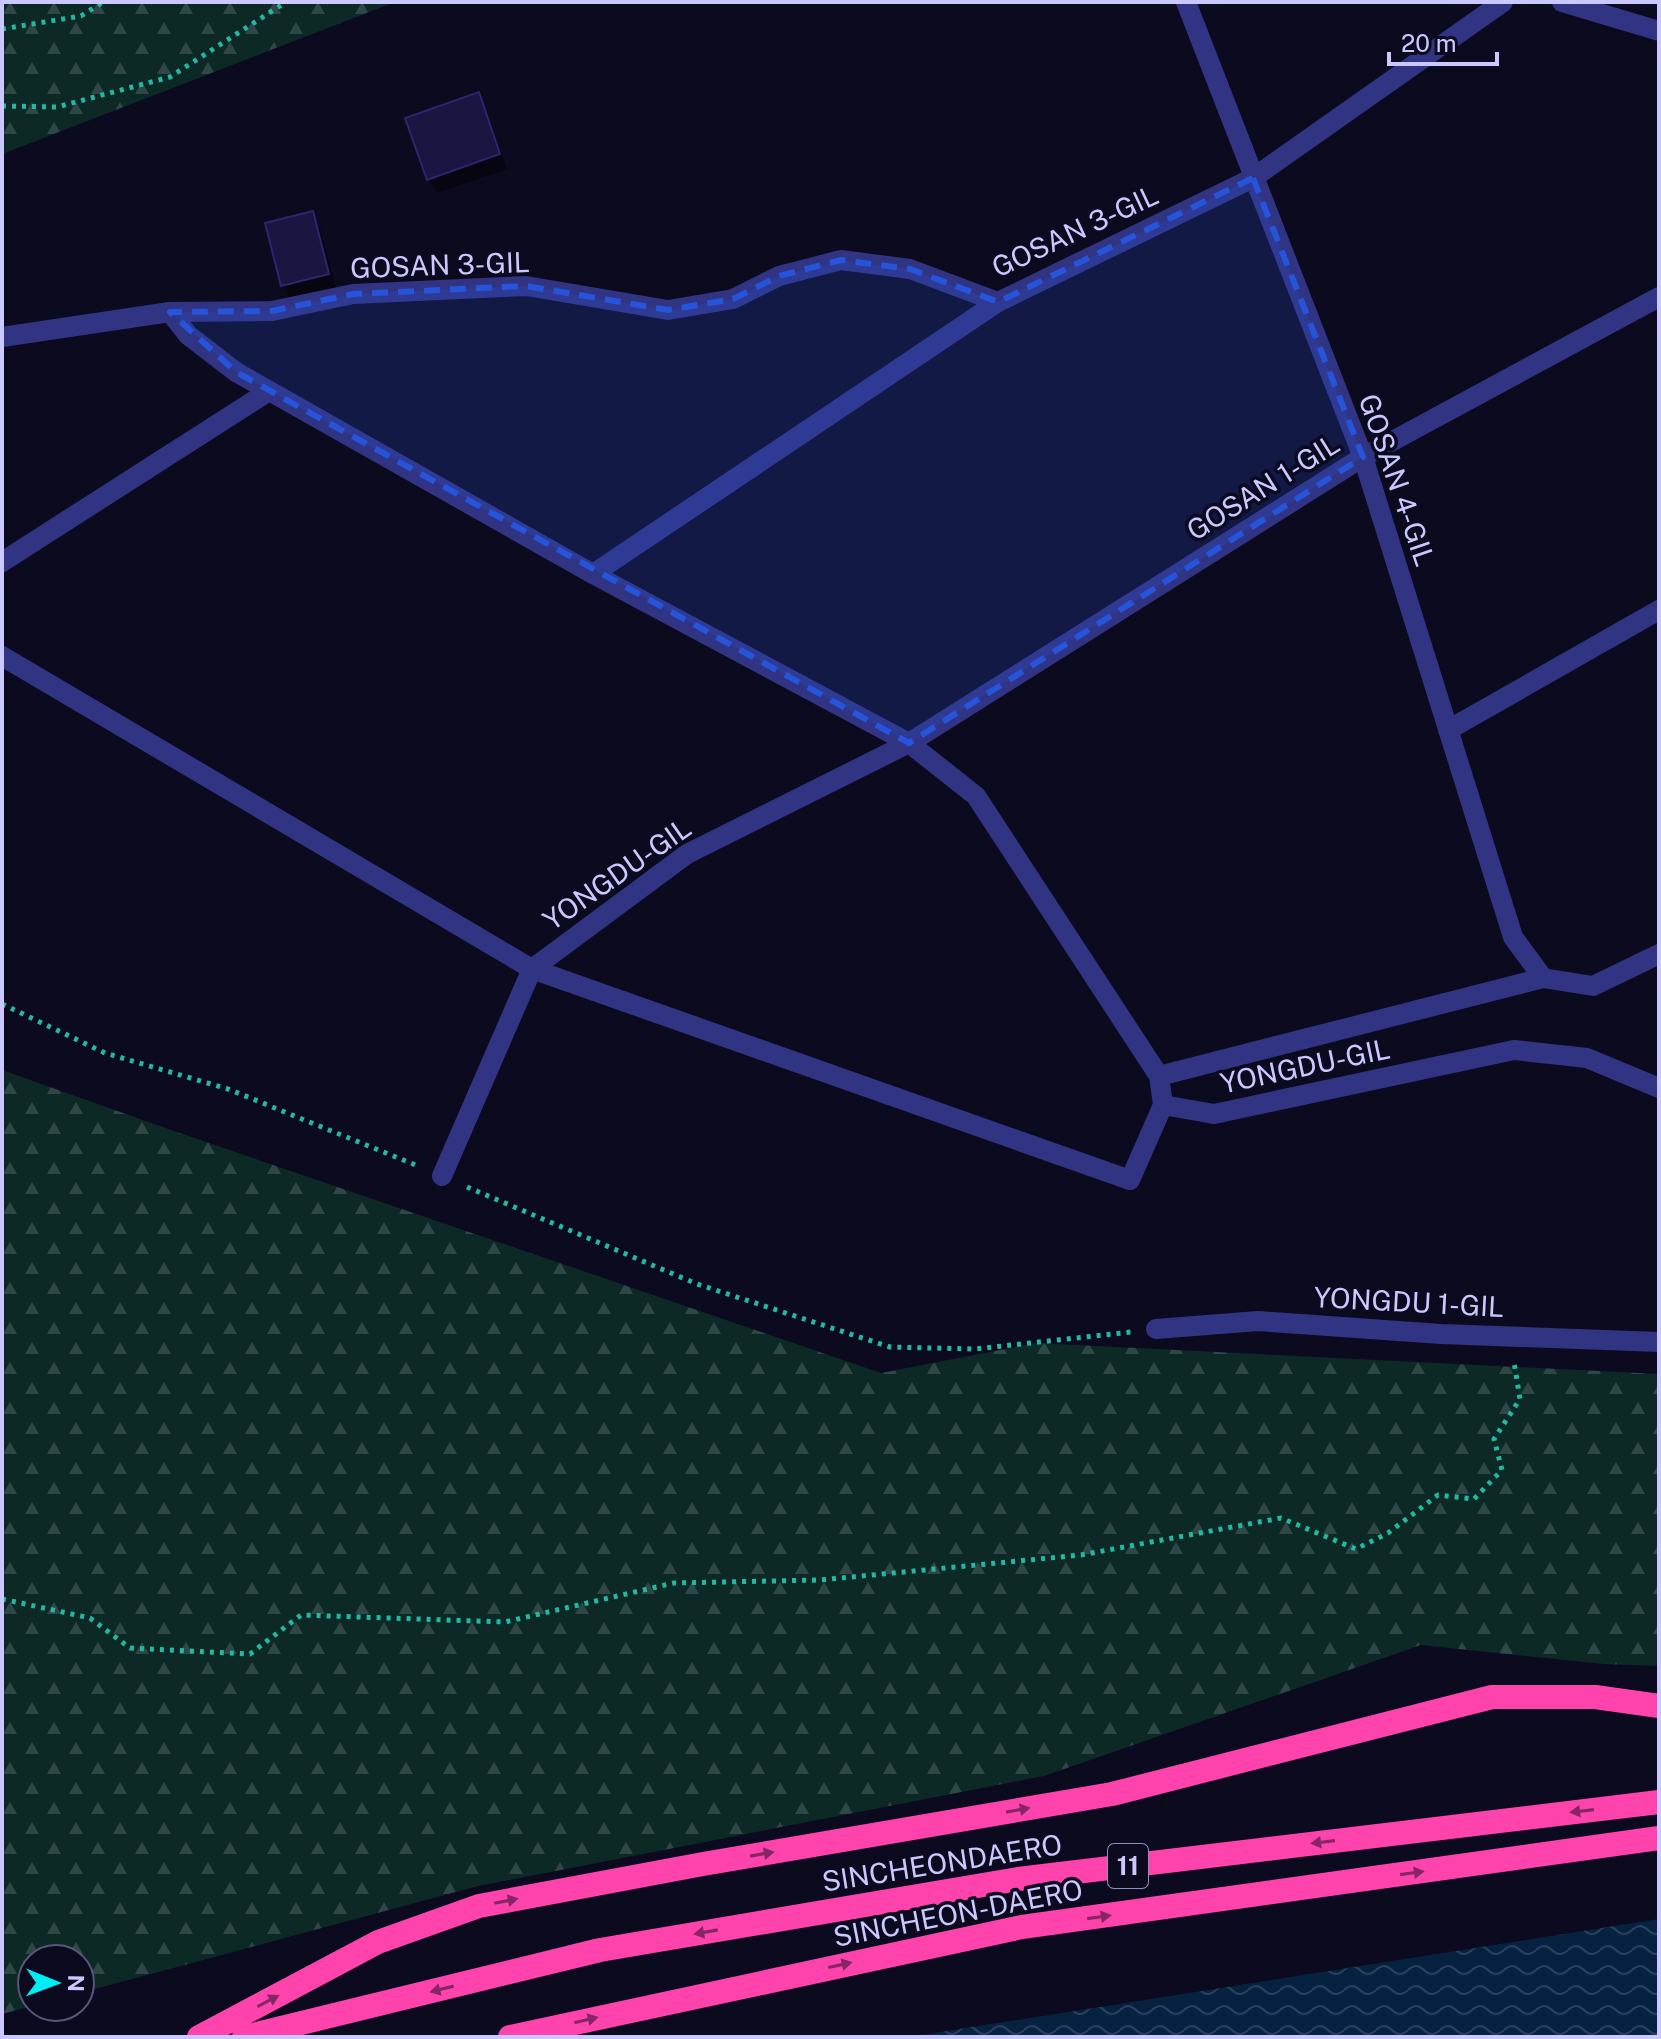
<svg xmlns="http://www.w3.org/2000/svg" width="1661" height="2039" viewBox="0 0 1661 2039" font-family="'Public Sans',sans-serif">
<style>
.forest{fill:url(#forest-firs)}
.water{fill:url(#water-waves)}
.shadow{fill:#0007}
.building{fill:#1a1541;stroke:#2e256f;stroke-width:2}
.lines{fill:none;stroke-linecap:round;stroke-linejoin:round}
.path{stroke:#23b8a3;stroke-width:5;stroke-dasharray:4 6;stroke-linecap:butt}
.minor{stroke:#313482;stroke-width:20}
.highway{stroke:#ff43ac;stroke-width:24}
.oneway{fill:#862666}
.marked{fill:#2654da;fill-opacity:0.2;stroke:#2654da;stroke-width:6;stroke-dasharray:16 10;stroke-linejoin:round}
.labels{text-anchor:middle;stroke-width:7;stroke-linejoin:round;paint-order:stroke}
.shield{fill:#0c0a1f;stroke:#918fbc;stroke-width:2}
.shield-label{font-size:26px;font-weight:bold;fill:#cac8ff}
.street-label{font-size:28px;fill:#cac8ff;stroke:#0c0a1f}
</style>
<defs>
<pattern id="forest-firs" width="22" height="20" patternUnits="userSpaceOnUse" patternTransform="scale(2)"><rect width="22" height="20" fill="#0d2926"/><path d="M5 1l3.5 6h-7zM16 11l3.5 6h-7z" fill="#2f4747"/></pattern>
<pattern id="water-waves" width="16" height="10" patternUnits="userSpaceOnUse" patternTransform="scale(2)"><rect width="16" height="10" fill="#072141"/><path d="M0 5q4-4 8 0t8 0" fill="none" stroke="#2a405e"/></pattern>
</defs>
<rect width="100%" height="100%" fill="#0c0a1f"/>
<!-- forest -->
<g class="forest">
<path d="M2 2H395L2 154Z"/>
<path d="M2 1070 171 1130 881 1373 1036 1343 1659 1374V1666L1604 1664 1421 1645 1044 1776 478 1886 80 1993V1959H32V2006L2 2014Z"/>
</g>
<!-- water -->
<path class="water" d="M1659 1919V2037H909Z"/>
<!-- shadow -->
<g class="shadow">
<path d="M478 95 486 109 507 169 437 193 429 179Z"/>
<path d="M312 213 320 228 336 288 291 300 283 286Z"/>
</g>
<!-- building -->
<g class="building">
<path d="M479 92 500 154 427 180 405 118Z"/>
<path d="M313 211 329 274 281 286 265 223Z"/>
</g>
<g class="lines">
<!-- path -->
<g class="path">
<path d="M2 29 81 16 103 2"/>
<path d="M2 106 57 107 170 77 286 2"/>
<path d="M2 1004 105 1053 228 1089 418 1166"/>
<path d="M467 1187 697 1284 890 1347 975 1349 1131 1332"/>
<path d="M2 1599 90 1618 130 1648 250 1654 301 1615 505 1622 674 1583 820 1580 1081 1555 1281 1518 1356 1549 1388 1533 1438 1495 1474 1499 1502 1470 1494 1439 1520 1399 1514 1362"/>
</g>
<!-- minor -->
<g class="minor">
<path d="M1186 2 1363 457 1513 937 1543 978"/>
<path d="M1562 2 1659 31"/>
<path d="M170 312 188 335 236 372 593 574 909 743 976 796 1159 1076 1163 1105 1214 1114 1514 1050 1587 1058 1659 1088"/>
<path d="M2 337 170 312 272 311 353 294 526 286 668 310 733 299 779 276 841 260 910 269 998 302"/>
<path d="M2 562 269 391"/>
<path d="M593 574 998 302 1253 178 1503 2"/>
<path d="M2 656 532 969 1130 1180 1163 1105"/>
<path d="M1448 730 1659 610"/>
<path d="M1159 1076 1543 978 1593 986 1659 954"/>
<path d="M442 1176 532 969 687 854 909 743 1363 457 1659 297"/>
<path d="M1156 1329 1258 1321 1441 1334 1659 1342"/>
</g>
<!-- highway -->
<g class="highway">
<path d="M199 2037 378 1942 479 1906 703 1864 1112 1794 1492 1697H1595L1659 1706"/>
<path d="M244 2037 600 1950 1018 1879 1659 1802"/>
<path d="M510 2037 1022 1927 1659 1838"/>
</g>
</g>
<!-- one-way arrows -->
<defs><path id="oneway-solid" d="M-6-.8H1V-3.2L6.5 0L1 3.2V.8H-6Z" transform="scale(2)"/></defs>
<g class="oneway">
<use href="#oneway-solid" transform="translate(1018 1810) rotate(-10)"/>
<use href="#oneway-solid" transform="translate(1582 1811) rotate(173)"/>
<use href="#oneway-solid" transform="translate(1323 1842) rotate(173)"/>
<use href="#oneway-solid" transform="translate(762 1854) rotate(-10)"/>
<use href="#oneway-solid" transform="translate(1412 1873) rotate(-8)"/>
<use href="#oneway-solid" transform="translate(506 1901) rotate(-11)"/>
<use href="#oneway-solid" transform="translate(1099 1917) rotate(-8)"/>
<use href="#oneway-solid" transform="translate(706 1932) rotate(170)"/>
<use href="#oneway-solid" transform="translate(840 1965) rotate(-12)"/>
<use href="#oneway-solid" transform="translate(442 1989) rotate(166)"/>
<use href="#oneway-solid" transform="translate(268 2001) rotate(-28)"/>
<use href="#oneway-solid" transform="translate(586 2020) rotate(-13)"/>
</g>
<!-- marked area -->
<path class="marked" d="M1253 178 1363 457 909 743 236 372 170 312 272 311 353 294 526 286 668 310 733 299 779 276 841 260 910 269 998 302Z"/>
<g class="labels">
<!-- shield labels -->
<rect class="shield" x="1108" y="1844" width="40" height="44" rx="6"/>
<g class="shield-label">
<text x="1128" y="1875">11</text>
</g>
<!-- street labels -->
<g class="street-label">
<text transform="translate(1075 231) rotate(-25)" y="10">GOSAN 3-GIL</text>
<text transform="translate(440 265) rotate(-2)" y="10">GOSAN 3-GIL</text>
<text transform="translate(1397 480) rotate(71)" y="10">GOSAN 4-GIL</text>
<text transform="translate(1263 487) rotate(-32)" y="10">GOSAN 1-GIL</text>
<text transform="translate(617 874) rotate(-35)" y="10">YONGDU-GIL</text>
<text transform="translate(1305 1066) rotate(-12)" y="10">YONGDU-GIL</text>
<text transform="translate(1409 1302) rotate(3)" y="10">YONGDU 1-GIL</text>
<text transform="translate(942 1863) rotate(-9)" y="10">SINCHEONDAERO</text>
<text transform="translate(958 1913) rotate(-11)" y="10">SINCHEON-DAERO</text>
</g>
</g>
<!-- border -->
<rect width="1661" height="2039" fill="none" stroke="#cac8ff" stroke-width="8"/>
<!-- north arrow -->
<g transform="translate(56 1983) rotate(91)"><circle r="38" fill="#0c0a1f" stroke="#585679" stroke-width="2"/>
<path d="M0-6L14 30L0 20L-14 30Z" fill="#00edf3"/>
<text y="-12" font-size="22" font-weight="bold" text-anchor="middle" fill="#cac8ff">N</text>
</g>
<!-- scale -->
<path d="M1389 52v12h108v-12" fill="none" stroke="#cac8ff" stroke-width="4"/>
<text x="1401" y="52" font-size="24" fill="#cac8ff" stroke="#0c0a1f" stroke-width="6" paint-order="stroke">20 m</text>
</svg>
